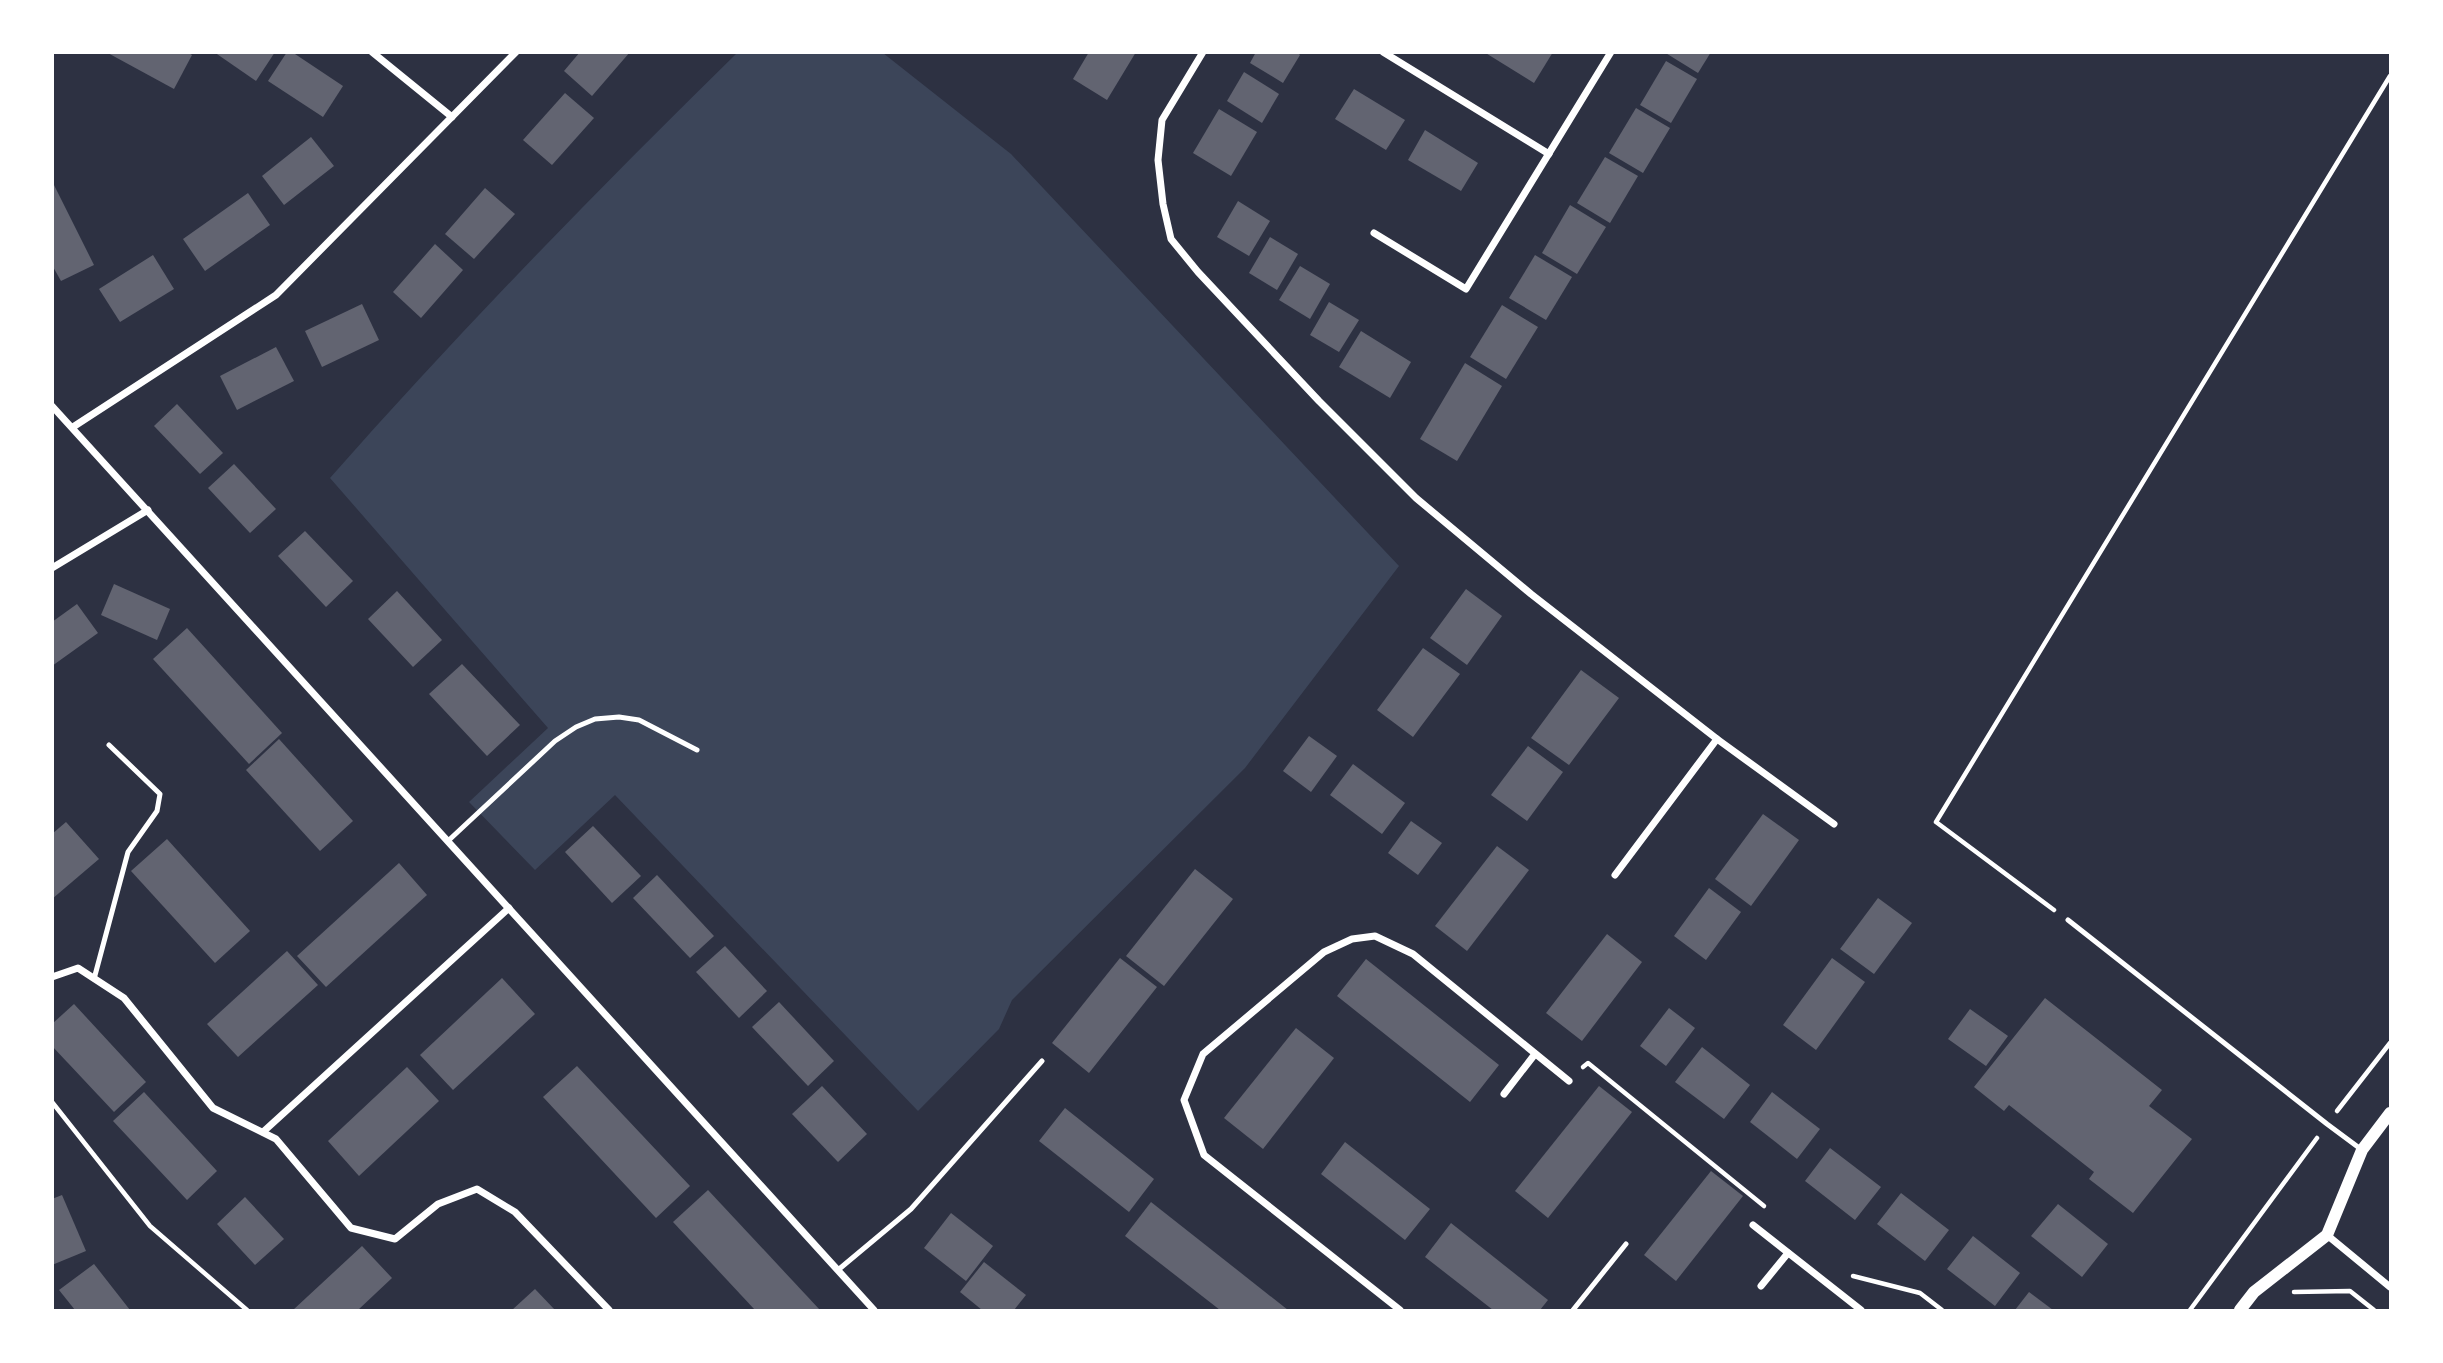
<svg xmlns="http://www.w3.org/2000/svg" width="2443" height="1363" viewBox="0 0 2443 1363" font-family="'Varela Round',sans-serif">
<style>
.green{fill:#3c4559}
.building{fill:#626471}
.lines{fill:none;stroke-linecap:round;stroke-linejoin:round}
.path{stroke:#fff;stroke-width:4.5}
.service{stroke:#fff;stroke-width:5}
.minor{stroke:#fff;stroke-width:7}
.tertiary{stroke:#fff;stroke-width:12}
</style>
<rect width="100%" height="100%" fill="#2d3142"/>
<!-- green -->
<path class="green" d="M737 53H883L1011 154 1399 566 1245 768 1012 1000 999 1029 918 1111 615 795 535 870 469 802 548 728 330 478C460 331 597 190 737 53Z"/>
<!-- building -->
<g class="building">
<path d="M106 52H187L192 55 174 89Z"/>
<path d="M214 52H275L256 81Z"/>
<path d="M287 52H292L343 86 323 117 268 81Z"/>
<path d="M580 52H630L592 96 564 71Z"/>
<path d="M1089 52H1136L1107 100 1073 79Z"/>
<path d="M1256 52H1297L1300 55 1283 83 1250 63Z"/>
<path d="M1484 52H1553L1534 83Z"/>
<path d="M1664 52H1711L1698 73Z"/>
<path d="M1666 61 1697 79 1671 123 1640 105Z"/>
<path d="M1244 72 1279 94 1262 123 1227 101Z"/>
<path d="M1354 89 1405 120 1386 150 1335 119Z"/>
<path d="M565 93 594 118 552 165 523 140Z"/>
<path d="M1636 108 1670 128 1643 173 1609 153Z"/>
<path d="M1219 109 1257 132 1231 176 1193 153Z"/>
<path d="M1425 130 1478 163 1461 191 1408 160Z"/>
<path d="M311 137 334 166 284 205 262 176Z"/>
<path d="M1605 157 1638 176 1610 223 1577 203Z"/>
<path d="M52 181 94 265 61 281 52 265Z"/>
<path d="M485 188 515 214 474 259 445 234Z"/>
<path d="M248 193 270 225 205 271 183 239Z"/>
<path d="M1238 201 1270 221 1249 256 1217 237Z"/>
<path d="M1570 205 1606 227 1577 274 1542 253Z"/>
<path d="M1270 237 1298 254 1277 290 1249 273Z"/>
<path d="M435 244 463 270 421 318 393 292Z"/>
<path d="M153 255 174 289 120 322 99 289Z"/>
<path d="M1535 255 1572 277 1546 320 1509 298Z"/>
<path d="M1300 266 1330 284 1310 319 1279 300Z"/>
<path d="M1329 302 1359 320 1339 352 1310 335Z"/>
<path d="M362 304 379 340 322 367 305 331Z"/>
<path d="M1502 305 1538 327 1506 379 1470 357Z"/>
<path d="M1361 331 1411 362 1390 398 1339 367Z"/>
<path d="M276 347 294 381 237 410 220 376Z"/>
<path d="M1465 363 1502 386 1457 461 1420 439Z"/>
<path d="M177 404 223 453 200 474 154 426Z"/>
<path d="M234 464 276 509 250 533 208 488Z"/>
<path d="M305 531 353 581 326 607 278 556Z"/>
<path d="M114 584 170 609 157 640 101 615Z"/>
<path d="M1466 589 1502 616 1467 665 1430 638Z"/>
<path d="M397 591 442 640 413 667 368 619Z"/>
<path d="M77 604 98 633 52 666V622Z"/>
<path d="M187 628 282 733 249 764 153 659Z"/>
<path d="M1423 648 1460 674 1413 737 1377 710Z"/>
<path d="M462 664 520 725 487 756 429 694Z"/>
<path d="M1581 670 1619 698 1569 765 1531 738Z"/>
<path d="M1309 736 1337 756 1311 792 1283 771Z"/>
<path d="M279 739 353 821 320 851 246 770Z"/>
<path d="M1528 746 1563 772 1527 821 1491 795Z"/>
<path d="M1353 764 1405 803 1382 834 1330 795Z"/>
<path d="M1763 814 1799 840 1751 906 1715 879Z"/>
<path d="M1411 821 1442 843 1418 875 1388 853Z"/>
<path d="M66 822 99 859 52 899V834Z"/>
<path d="M593 826 641 876 612 903 565 852Z"/>
<path d="M167 839 250 931 215 963 131 871Z"/>
<path d="M1497 846 1529 870 1467 951 1435 926Z"/>
<path d="M399 863 427 895 326 987 297 956Z"/>
<path d="M1195 869 1233 899 1164 986 1126 956Z"/>
<path d="M657 875 714 936 690 958 633 898Z"/>
<path d="M1709 888 1741 912 1706 960 1674 936Z"/>
<path d="M1878 898 1912 923 1874 974 1840 949Z"/>
<path d="M1607 934 1642 962 1582 1041 1546 1013Z"/>
<path d="M725 946 767 991 739 1018 696 972Z"/>
<path d="M287 951 318 985 238 1057 207 1024Z"/>
<path d="M1120 958 1157 987 1089 1073 1052 1043Z"/>
<path d="M1832 958 1865 982 1816 1050 1783 1025Z"/>
<path d="M1366 959 1499 1065 1470 1102 1337 996Z"/>
<path d="M502 978 535 1014 453 1090 420 1055Z"/>
<path d="M2045 998 2162 1090 2149 1106 2192 1139 2133 1213 2089 1179 2094 1172 2009 1105 2004 1111 1974 1087Z"/>
<path d="M779 1002 834 1061 808 1086 752 1027Z"/>
<path d="M74 1004 146 1082 114 1112 52 1046V1024Z"/>
<path d="M1669 1008 1695 1028 1666 1066 1640 1046Z"/>
<path d="M1970 1009 2008 1036 1986 1066 1948 1039Z"/>
<path d="M1296 1028 1334 1058 1263 1149 1224 1118Z"/>
<path d="M1702 1047 1750 1085 1724 1119 1675 1082Z"/>
<path d="M577 1066 690 1186 656 1218 543 1097Z"/>
<path d="M407 1067 439 1101 359 1176 328 1141Z"/>
<path d="M822 1086 867 1134 838 1162 792 1114Z"/>
<path d="M1599 1086 1632 1112 1548 1218 1515 1191Z"/>
<path d="M144 1092 217 1171 187 1200 113 1121Z"/>
<path d="M1772 1092 1820 1129 1797 1159 1750 1122Z"/>
<path d="M1065 1108 1154 1179 1129 1212 1039 1141Z"/>
<path d="M1345 1142 1430 1209 1405 1240 1321 1174Z"/>
<path d="M1830 1148 1881 1187 1855 1220 1805 1181Z"/>
<path d="M1711 1171 1743 1196 1676 1281 1644 1255Z"/>
<path d="M708 1190 820 1310H755L673 1222Z"/>
<path d="M1901 1193 1949 1230 1925 1261 1877 1224Z"/>
<path d="M62 1195 86 1251 52 1265V1199Z"/>
<path d="M245 1197 284 1239 255 1265 217 1224Z"/>
<path d="M1151 1202 1288 1310H1220L1125 1236Z"/>
<path d="M2058 1204 2108 1244 2082 1277 2031 1236Z"/>
<path d="M951 1213 993 1246 966 1281 924 1248Z"/>
<path d="M1451 1223 1548 1300 1540 1310H1493L1425 1257Z"/>
<path d="M1973 1236 2020 1273 1995 1306 1947 1269Z"/>
<path d="M362 1246 392 1278 358 1310H293Z"/>
<path d="M984 1262 1026 1295 1014 1310H982L960 1292Z"/>
<path d="M94 1264 130 1310H75L59 1290Z"/>
<path d="M535 1289 555 1310H512Z"/>
<path d="M2029 1292 2053 1310H2015Z"/>
</g>
<g class="lines">
<!-- path -->
<g class="path">
<path d="M2054 910 1936 822 2390 76"/>
<path d="M1583 1067 1588 1063 1764 1206"/>
<path d="M52 1102 150 1226 247 1310"/>
<path d="M2337 1111 2390 1043"/>
<path d="M1853 1276 1920 1293 1942 1310"/>
<path d="M2294 1292 2350 1291 2374 1310"/>
<path d="M2190 1310 2317 1138"/>
</g>
<!-- service -->
<g class="service">
<path d="M448 841 555 741 576 727 595 719 619 717 639 720 697 750"/>
<path d="M2068 920 2327 1124 2362 1150"/>
<path d="M94 979 128 852 157 811 160 794 109 745"/>
<path d="M838 1270 911 1209 1042 1061"/>
<path d="M1573 1310 1626 1244"/>
</g>
<!-- minor -->
<g class="minor">
<path d="M372 52 452 117"/>
<path d="M1203 52 1162 120 1158 160 1163 204 1171 239 1198 272 1319 401 1416 498 1531 594 1717 739 1834 824"/>
<path d="M1383 52 1549 154"/>
<path d="M1374 233 1466 289 1611 52"/>
<path d="M52 406 874 1310"/>
<path d="M73 427 276 295 516 52"/>
<path d="M52 568 148 510"/>
<path d="M1615 875 1717 739"/>
<path d="M52 977 78 968 124 998 213 1108 276 1139 351 1228 395 1239 438 1204 477 1189 515 1212 609 1310"/>
<path d="M1504 1094 1535 1054"/>
<path d="M263 1132 509 908"/>
<path d="M1753 1225 1861 1310"/>
<path d="M2327 1235 2390 1287"/>
<path d="M1761 1286 1788 1253"/>
<path d="M1400 1310 1204 1155 1184 1100 1203 1054 1324 952 1352 939 1375 936 1413 954 1569 1081"/>
</g>
<!-- tertiary -->
<path class="tertiary" d="M2240 1310 2254 1292 2327 1235 2362 1150 2390 1113"/>
</g>
<!-- border -->
<rect width="2443" height="1363" fill="none" stroke="#ffffff" stroke-width="108"/>
</svg>
